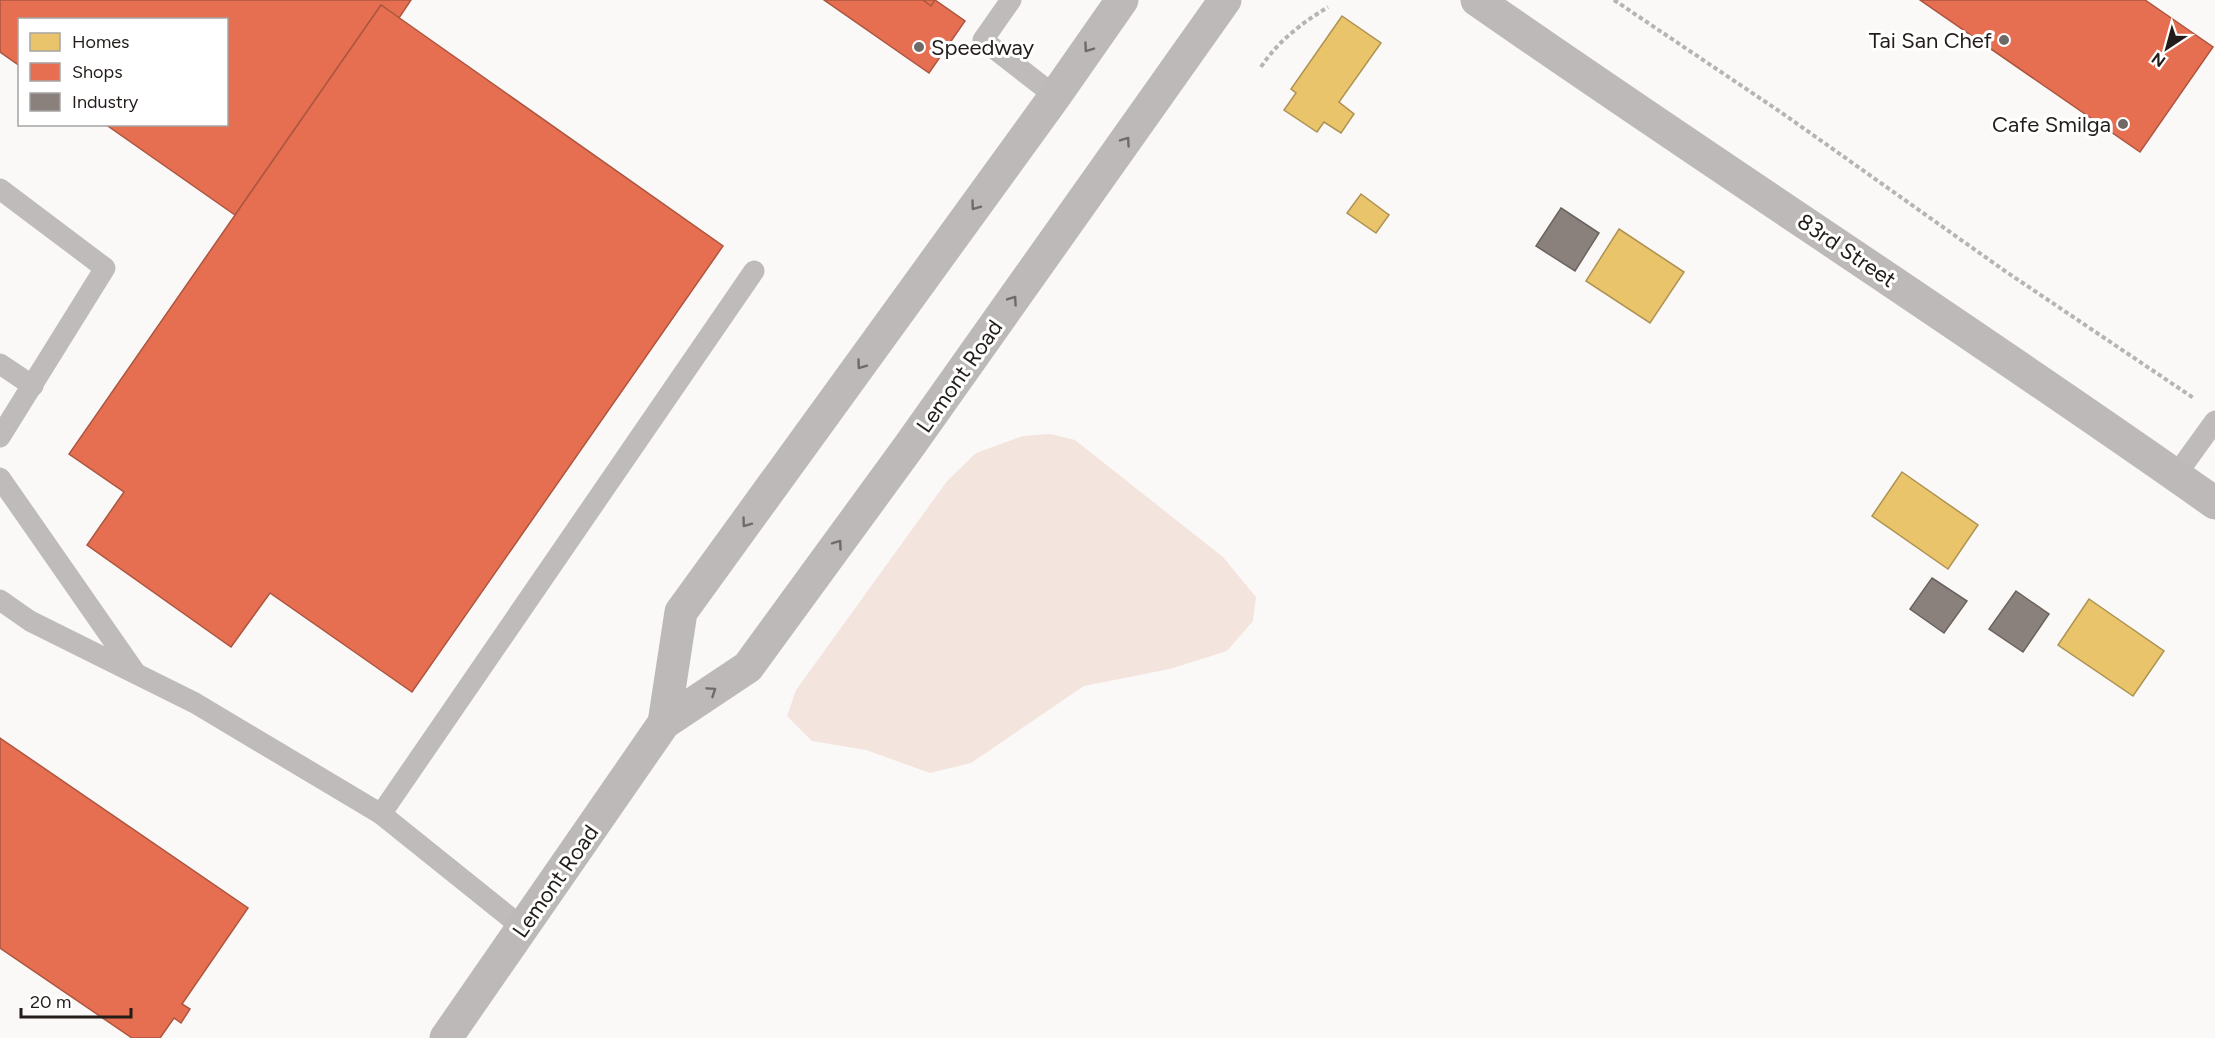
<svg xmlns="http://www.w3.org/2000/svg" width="2215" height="1038" viewBox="0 0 2215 1038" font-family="Figtree,sans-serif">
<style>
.green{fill:#f4e4de}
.homes{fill:#e9c46a;stroke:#ae9252;stroke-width:1.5}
.shops{fill:#e76f51;stroke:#ac5640;stroke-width:1.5}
.industry{fill:#8a817c;stroke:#6b635e;stroke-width:1.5}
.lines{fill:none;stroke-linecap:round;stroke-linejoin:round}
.path{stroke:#b7b4b3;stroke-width:4;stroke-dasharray:4.5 3;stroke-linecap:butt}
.lane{stroke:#bebbba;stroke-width:21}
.secondary{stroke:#bdb9b8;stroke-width:33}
.oneway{stroke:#706a68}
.poi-dot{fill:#6f6967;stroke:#fff;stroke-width:2}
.labels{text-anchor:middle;stroke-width:6;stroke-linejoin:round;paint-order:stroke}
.poi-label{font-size:22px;fill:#231c19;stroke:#fff;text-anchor:end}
.street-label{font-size:22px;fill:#231c19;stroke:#fff}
</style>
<rect width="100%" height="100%" fill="#fbf9f8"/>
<!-- green -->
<path class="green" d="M1050 434 1075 440 1223 557 1256 597 1253 621 1227 651 1170 669 1084 686 971 763 930 773 866 750 812 741 787 716 796 690 947 481 976 453 1023 436Z"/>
<!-- homes -->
<g class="homes">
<path d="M1342 16 1381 43 1339 102 1354 114 1341 133 1324 122 1317 132 1284 110 1296 93 1291 89Z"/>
<path d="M1361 194 1389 215 1376 233 1347 213Z"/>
<path d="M1619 229 1684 272 1650 323 1586 281Z"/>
<path d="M1902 472 1978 525 1948 569 1872 516Z"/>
<path d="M2089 599 2164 651 2133 696 2058 645Z"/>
</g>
<!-- shops -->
<g class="shops">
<path d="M0 0H411L399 18 381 5 235 215 105 124H226V20H20V66L0 52Z"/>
<path d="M824 0H935L965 21 929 73Z"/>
<path d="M923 0H935L931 6Z"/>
<path d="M1920 0H2145L2213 47 2140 152Z"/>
<path d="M381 5 723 246 412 692 270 593 231 647 87 545 124 492 69 454Z"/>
<path d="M0 738 248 908 182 1004 190 1009 181 1023 174 1018 160 1038H132L0 948Z"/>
</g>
<!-- industry -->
<g class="industry">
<path d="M1561 208 1599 233 1575 271 1536 246Z"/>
<path d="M1932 578 1967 601 1944 633 1910 609Z"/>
<path d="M2016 591 2049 614 2023 652 1989 629Z"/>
</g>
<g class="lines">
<!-- path -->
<g class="path">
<path d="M1614 0 1782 113 2005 271 2195 399"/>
<path d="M1261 67C1278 41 1302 23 1328 7"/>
</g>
<!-- lane -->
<g class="lane">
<path d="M1011 0 983 40 1055 96"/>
<path d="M0 189 105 268 0 437"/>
<path d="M0 364 33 386"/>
<path d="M2176 475 2215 421"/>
<path d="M0 478 135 672"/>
<path d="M0 600 30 621 195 703 381 814 523 928"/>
<path d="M381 814 754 271"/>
</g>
<!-- secondary -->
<g class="secondary">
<path d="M1477 0C1721 170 1972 331 2215 503"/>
<path d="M664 723 681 612 1055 96 1122 0"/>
<path d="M446 1038 664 723 748 667 910 445 1225 0"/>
</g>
</g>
<!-- one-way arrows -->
<defs><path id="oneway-chevron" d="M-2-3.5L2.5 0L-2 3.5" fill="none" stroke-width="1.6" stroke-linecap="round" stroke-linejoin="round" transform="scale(1.5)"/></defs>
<g class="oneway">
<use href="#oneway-chevron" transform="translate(1088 48) rotate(125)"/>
<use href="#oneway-chevron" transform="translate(1126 141) rotate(-55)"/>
<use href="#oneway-chevron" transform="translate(975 206) rotate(126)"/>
<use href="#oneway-chevron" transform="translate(1013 300) rotate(-55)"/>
<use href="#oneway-chevron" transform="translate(861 365) rotate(126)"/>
<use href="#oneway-chevron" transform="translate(746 523) rotate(126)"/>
<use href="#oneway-chevron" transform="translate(838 544) rotate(-54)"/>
<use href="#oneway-chevron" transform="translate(712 691) rotate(-34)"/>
</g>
<!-- markers -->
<g class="poi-dot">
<circle cx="2004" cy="40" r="6"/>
<circle cx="919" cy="47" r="6"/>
<circle cx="2123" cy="124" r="6"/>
</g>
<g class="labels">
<!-- poi labels -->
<g class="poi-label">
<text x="1992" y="48">Tai San Chef</text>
<text x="931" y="55" text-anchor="start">Speedway</text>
<text x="2111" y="132">Cafe Smilga</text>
</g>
<!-- street labels -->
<g class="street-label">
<text transform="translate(1847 250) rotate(34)" y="8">83rd Street</text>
<text transform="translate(959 376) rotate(-55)" y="8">Lemont Road</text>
<text transform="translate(555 881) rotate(-55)" y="8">Lemont Road</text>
</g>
</g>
<!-- legend -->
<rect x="18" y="18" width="210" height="108" fill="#ffffff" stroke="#a7a4a3" stroke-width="1.5"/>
<rect x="30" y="33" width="30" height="18" fill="#e9c46a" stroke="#a7a4a3" stroke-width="1.5"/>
<text x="72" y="48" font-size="18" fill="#231c19">Homes</text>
<rect x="30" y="63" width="30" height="18" fill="#e76f51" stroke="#a7a4a3" stroke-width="1.5"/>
<text x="72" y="78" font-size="18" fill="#231c19">Shops</text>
<rect x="30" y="93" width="30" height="18" fill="#8a817c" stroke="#a7a4a3" stroke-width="1.5"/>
<text x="72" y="108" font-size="18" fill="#231c19">Industry</text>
<!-- north arrow -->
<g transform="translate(2167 48) rotate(216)" stroke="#ffffff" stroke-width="4.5" paint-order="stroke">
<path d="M0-4.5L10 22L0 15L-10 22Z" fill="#231c19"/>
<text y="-9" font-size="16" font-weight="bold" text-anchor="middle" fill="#231c19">N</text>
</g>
<!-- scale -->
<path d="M21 1008v9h110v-9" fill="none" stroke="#231c19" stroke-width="3"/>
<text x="30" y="1008" font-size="18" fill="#231c19" stroke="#ffffff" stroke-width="4.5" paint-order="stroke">20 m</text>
</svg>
